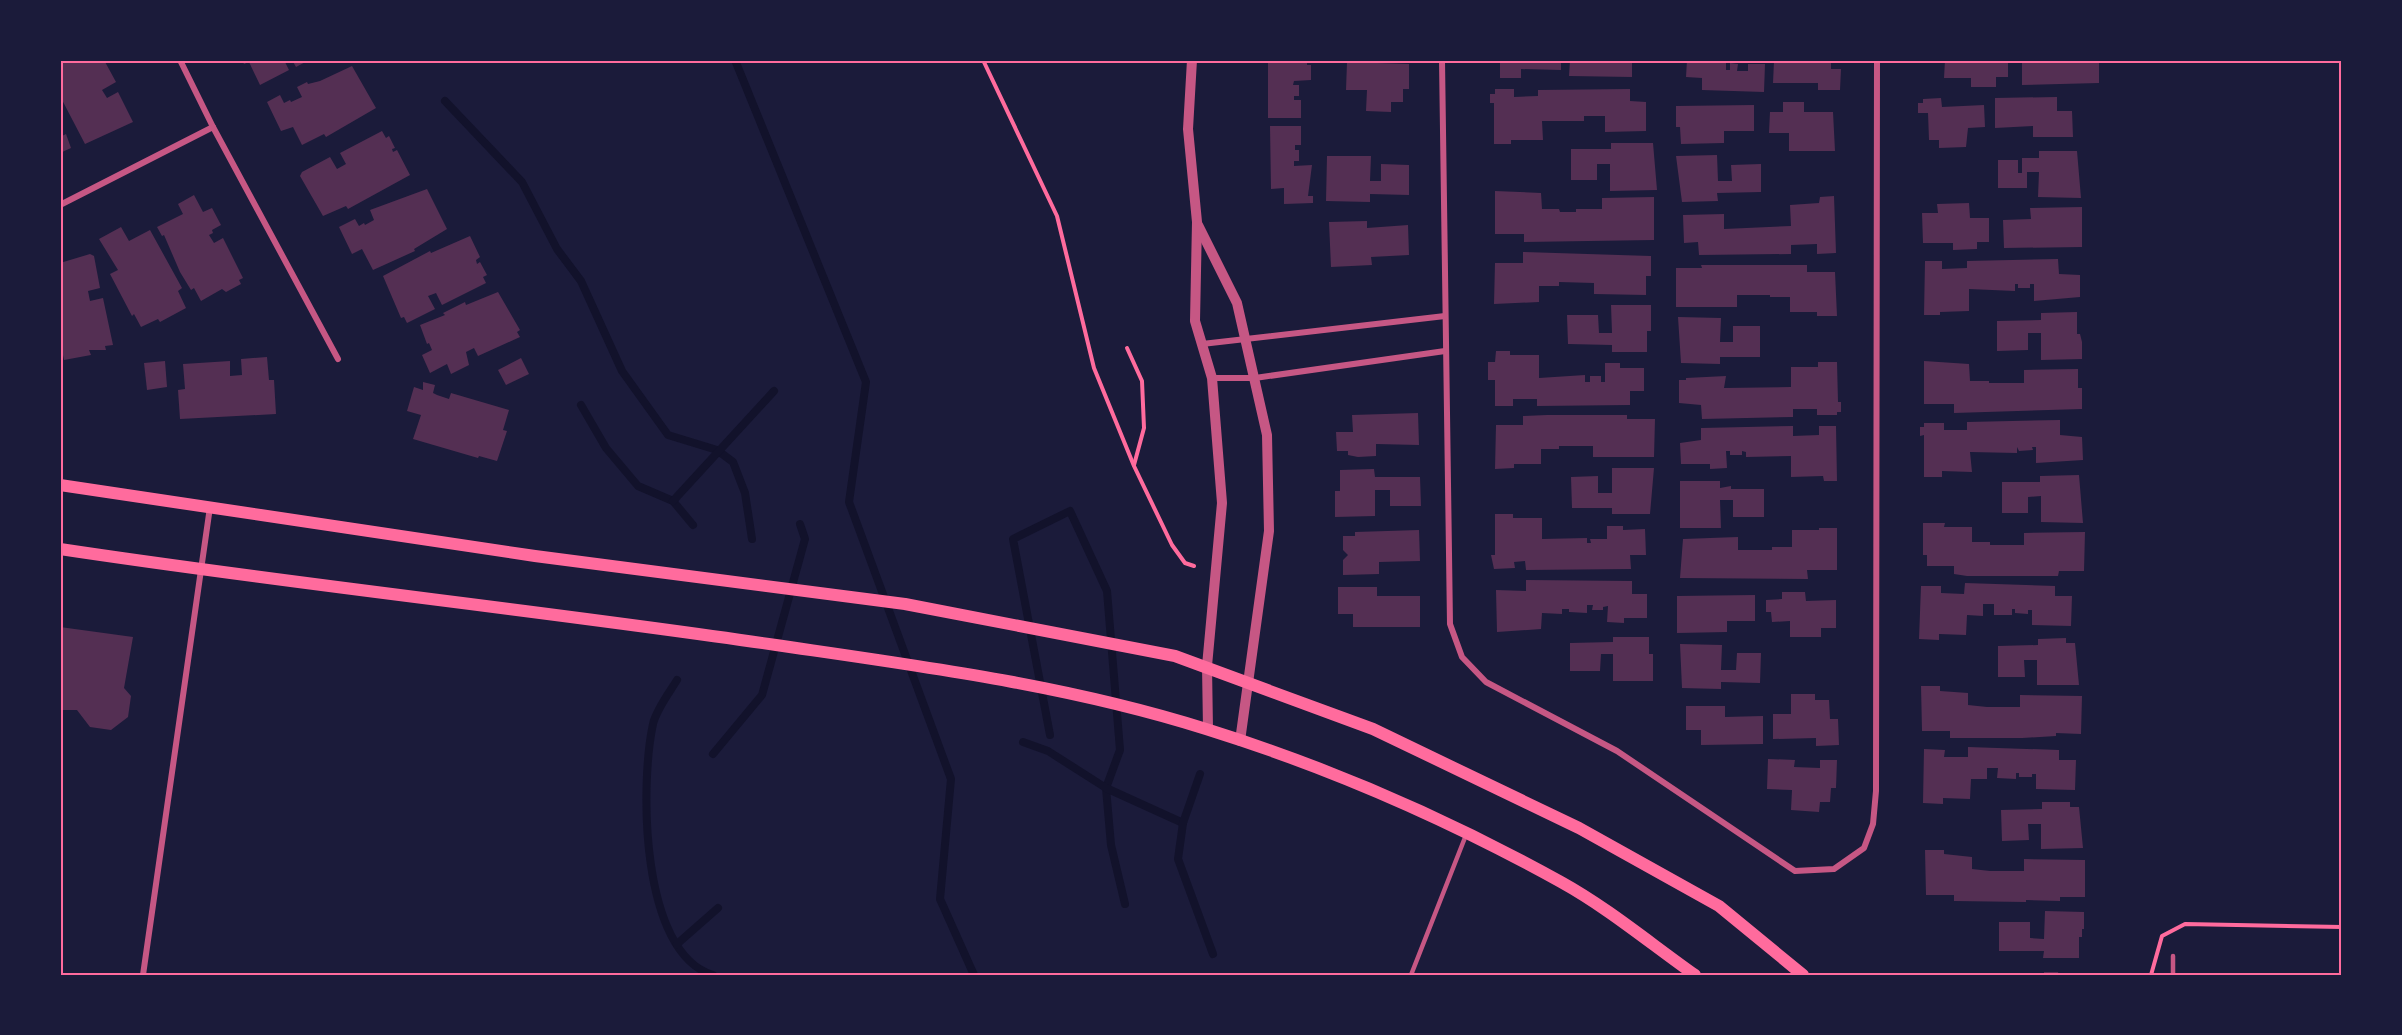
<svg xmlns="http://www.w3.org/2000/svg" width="2402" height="1035" viewBox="0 0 2402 1035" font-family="Figtree,sans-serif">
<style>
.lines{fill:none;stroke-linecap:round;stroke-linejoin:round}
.stream{stroke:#12122b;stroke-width:8}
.building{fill:#542f53}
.path{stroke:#ff6b9d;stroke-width:4}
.service{stroke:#c65784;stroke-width:4.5}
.minor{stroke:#c65784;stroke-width:6}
.tertiary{stroke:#c65784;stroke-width:10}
.secondary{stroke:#ff6b9d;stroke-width:12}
.neatline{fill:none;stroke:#ff6b9d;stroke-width:2}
</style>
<rect width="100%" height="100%" fill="#1b1b3a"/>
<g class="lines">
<!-- stream -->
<g class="stream">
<path d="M735 60 866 382 849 502 951 779 940 899 974 975"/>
<path d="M445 101 522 182 557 249 581 281 622 371 668 435 717 450 733 462 745 493 752 539"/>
<path d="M581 405 606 448 638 486 673 501 693 525"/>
<path d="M673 501 774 391"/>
<path d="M677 680C669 693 656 710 653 724 640 784 640 953 713 975"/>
<path d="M1050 735 1013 539 1070 511 1107 591 1120 750 1106 788 1111 845 1125 904"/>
<path d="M1023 742 1048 751 1106 788 1183 823"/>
<path d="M713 754 762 695 805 539 800 524"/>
<path d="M1200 774 1183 823 1178 859 1213 954"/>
<path d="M677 944 718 908"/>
</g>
</g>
<!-- building -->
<g class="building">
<path d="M60 60H104L116 82 102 90 107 98 118 92 133 122 85 144 60 96Z"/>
<path d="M242 60H284L289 70 260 85 249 62 244 64Z"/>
<path d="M292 60H309L296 67Z"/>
<path d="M1268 60H1307V65H1311V80L1294 81 1293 85H1299V96H1294V100H1301V118H1268Z"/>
<path d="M1500 60H1561V70L1521 69V78H1500Z"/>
<path d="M1570 60H1648V63H1632V77L1569 76Z"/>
<path d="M1687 60H1726V70H1730V63L1738 64 1737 71H1748V64H1765L1764 92 1702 90V78L1686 77Z"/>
<path d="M1831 60V69H1841L1840 90H1818V83H1773L1774 61Z"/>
<path d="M1945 60H2008V77H1996V87H1971V78H1944Z"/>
<path d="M2022 60H2095L2099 62V83L2022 85Z"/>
<path d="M1347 62 1409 64V89H1403V102H1391V112L1366 111 1367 90H1346Z"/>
<path d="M352 66 376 108 326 137 324 134 302 145 293 127 281 131 267 102 280 95 284 103 290 100 291 102 302 97 297 87 307 82 308 84 320 81Z"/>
<path d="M1495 89H1514V97L1538 96V90L1630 89V101L1646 102V131L1605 132V116H1584V121H1542L1543 140H1511V144H1494V103H1490V94H1495Z"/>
<path d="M2057 97V111H2072L2073 137H2033V126L1995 128V98Z"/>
<path d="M1941 98 1942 107 1984 105 1985 127 1968 128 1966 147 1939 148V140H1929L1928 113H1918V103H1923V99Z"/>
<path d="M1783 102H1804V112H1833L1835 151H1789V133H1769L1770 112H1783Z"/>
<path d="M1754 105V131H1724V143L1681 144 1680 127H1676V106Z"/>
<path d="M1270 126H1301V145H1295V150H1299V161H1294V166L1312 165 1308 196H1313V203L1284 204V188L1271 189Z"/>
<path d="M382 131 386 138 389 136 395 148 392 149 393 152 397 150 410 175 348 209 346 206 323 216 300 176 302 172 330 157 337 169 346 164 340 153Z"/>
<path d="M66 134 71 148 60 153V137Z"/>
<path d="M1611 143H1653L1657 190 1610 191V164H1597V180H1571V149H1611Z"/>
<path d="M2039 151H2077L2081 198 2038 197 2039 172H2027V188H1998V160H2018V173H2022V158H2039Z"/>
<path d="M1717 155 1718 181H1732L1731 165 1761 164V192L1717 193 1718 201 1682 202 1676 156Z"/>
<path d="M1327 156H1371L1370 181H1381V164L1409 165V195L1370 194V202L1326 201Z"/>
<path d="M427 189 447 229 414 249 415 251 373 270 362 249 352 254 339 227 355 219 359 226 364 223 365 225 374 220 370 210Z"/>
<path d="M1495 191 1541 193 1542 209H1559L1560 212H1576V209H1602V198L1654 197V240L1524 242V234H1495Z"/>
<path d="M194 195 203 212 212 208 221 225 212 230 213 233 209 235 214 243 223 238 243 278 239 280 241 284 226 292 222 289 201 301 194 288 191 290 180 272 164 235 162 236 157 227 183 214 178 204Z"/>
<path d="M1834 196 1836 253 1817 254V244L1791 245V254L1699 255 1698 242 1684 243 1683 215 1724 214V229L1791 226 1790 205 1819 203 1820 197Z"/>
<path d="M1969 203 1970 218H1989V242H1977V249L1953 250V243H1923L1922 213H1938L1937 204Z"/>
<path d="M2082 207V247L2004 248 2003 220 2031 219 2030 208Z"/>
<path d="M1367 221V228L1408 225 1409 255 1371 257 1372 265 1331 267 1329 222Z"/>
<path d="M121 227 129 241 150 230 182 288 178 291 186 308 160 322 158 319 141 327 134 314 132 316 110 274 118 270 99 239Z"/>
<path d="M470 236 480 257 476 260 477 264 480 262 487 275 483 277 486 283 442 305 436 293 428 296 435 309 407 323 404 317 401 318 383 276 430 251 431 253Z"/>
<path d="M1523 252 1651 256V276H1646V295L1594 294V283L1559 282V286H1539V302L1494 304 1495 263H1523Z"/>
<path d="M90 254 94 256 100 288 88 291 90 301 103 298 113 345 105 346 106 350H89L91 355 64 360 60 340V263Z"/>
<path d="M2058 259 2059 274 2080 275V297L2034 301V284H2030V288H2018V284H2015V291L1969 289V311L1940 312V315H1924L1925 261H1942V269L1967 268V261Z"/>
<path d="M1701 265H1807V272H1835L1837 316H1817V312H1790V297H1770V295H1737V307H1676V268H1702Z"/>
<path d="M498 292 520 330 517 332 520 337 478 356 474 348 466 352 469 365 451 374 447 364 430 373 422 355 432 350 429 343 427 344 420 325 445 315 443 313 465 302 466 305Z"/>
<path d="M1611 305H1651V331H1647V352H1612V345L1568 344 1567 315H1598L1599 333H1612Z"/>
<path d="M2077 312V334H2080L2082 342V359L2041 360V333H2028V350L1997 351V321L2041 320V313Z"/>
<path d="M1678 317 1721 318 1720 342H1733V326H1760V357H1720V364L1681 363Z"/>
<path d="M1496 351H1510V355H1539V378L1585 375V382H1590V376H1601V382H1605V363H1620V368H1644V391H1630V405L1537 406V399H1513V406H1495V380H1488V362H1495Z"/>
<path d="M267 357 269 380H274L276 414 180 419 178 390 185 389 183 364 230 361V376L242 375 241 359Z"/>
<path d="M521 358 529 374 506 385 498 370Z"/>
<path d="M165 361 167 387 147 390 144 363Z"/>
<path d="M1924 361 1969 364 1970 381H1989V383H2024V370L2078 369V388H2082V409L1954 413V404H1924Z"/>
<path d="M1818 362H1837L1838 402H1841V412H1837V415H1817V409H1793V417L1702 419 1701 405 1679 403V380H1686V378L1726 376 1724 388 1791 387V367H1818Z"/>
<path d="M423 382 435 385 433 393 437 395 449 399 451 393 509 410 503 430 507 431 497 461 479 456 478 458 413 439 421 415 407 411 414 387 423 390Z"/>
<path d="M1418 413 1419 445 1376 444V456L1358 457 1348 455V451H1337L1336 432H1353L1352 415Z"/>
<path d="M1547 415H1627V419H1655L1654 457H1593V446H1559V449H1541V464H1514V468L1495 469 1496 425H1523V416Z"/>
<path d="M2060 420V435L2082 437 2083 460 2036 463V447H2032L2033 450 2019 451 2017 447V453L1970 452 1972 472 1942 471V477H1924V435L1920 436V427H1924V423H1944V430H1967V422Z"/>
<path d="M1793 426V436L1819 435V426H1836L1837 481H1824L1823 476 1791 477V456L1746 457V452L1742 451V455H1730V451H1726L1727 468 1710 469V464H1681L1680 443 1701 440V428Z"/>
<path d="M1612 468H1654L1650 514H1612V508H1572L1571 477 1598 476V493H1612Z"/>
<path d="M1374 469 1375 477H1420L1421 506H1390V490H1375V516L1335 517V491H1340V470Z"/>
<path d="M2079 475 2083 523 2041 522V496L2028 497V513H2002V482H2040V476Z"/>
<path d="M1680 481H1720V488L1731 486V489H1764V517H1733V500H1720L1721 528H1680Z"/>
<path d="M1495 514H1513V518H1542V539L1587 538V543H1591L1590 539H1607V526H1623V530L1645 529 1646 555H1630L1631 569 1526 570 1525 561 1514 562 1515 568 1494 569 1491 555H1495Z"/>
<path d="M1923 523H1945L1944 527H1972V542H1990V545H2024V533L2085 532 2084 571H2059L2058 576H1967L1954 574V566H1927V555H1923Z"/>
<path d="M1819 528H1837V570H1807L1808 579 1680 578 1683 539 1738 537V550H1772V547H1792V530H1819Z"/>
<path d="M1419 530 1420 561 1379 562V574L1343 575V560L1348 555 1343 550V536H1355V532Z"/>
<path d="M1526 580 1632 581V594H1647V618H1624V623L1607 622 1608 606 1603 607V610H1592L1593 605H1587V613L1569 612V609H1562V614L1542 613 1541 629 1497 632 1496 590 1526 591Z"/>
<path d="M1965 583 2055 586V596H2072L2071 626 2032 625V610H2028V614L2015 613V609H2012V615H1994V604H1983V616L1967 615 1966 635 1939 634V640L1919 639 1921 586H1941V593L1964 594Z"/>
<path d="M1338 587H1377V596H1420V627H1353V614H1338Z"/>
<path d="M1782 592H1805L1806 601 1836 600V628H1821V637H1790V621L1772 622 1771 612H1766V600L1782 599Z"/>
<path d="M1755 595V621H1727V632L1677 633V596Z"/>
<path d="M60 627 133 637 124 688 131 696 128 717 111 730 90 727 77 710H60Z"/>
<path d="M1613 637H1649V654H1653V681H1613V654H1601L1600 671H1570V643L1613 642Z"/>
<path d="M2066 638V643H2075L2079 685H2037V660H2024L2025 677H1998V646L2038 645V639Z"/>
<path d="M1680 644 1722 645 1721 670H1736L1737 653H1761L1760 683 1721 682V689L1682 688Z"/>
<path d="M1921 686H1940V691L1968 693V705L1987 707H2020V695L2082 696 2081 734 2056 733V736L2022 738H1950V731H1922Z"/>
<path d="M1791 694H1815V700H1829L1830 719H1838L1839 745 1816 746V738L1773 739V714H1791Z"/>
<path d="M1686 706H1725V717L1763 716V744L1701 745V730H1686Z"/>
<path d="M1968 747 2059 750V760H2076L2075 790 2036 789V774H2032V777H2019V773H2016V779L1997 778 1998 768H1987V779H1971L1970 799 1943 798V804L1923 803 1924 749 1945 750 1944 757H1968Z"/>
<path d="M1768 759 1795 760 1794 767 1820 768V760H1837L1836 788H1831L1830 802H1820L1819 812 1791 810 1792 790 1767 789Z"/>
<path d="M2042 802H2070V807H2079L2083 848 2041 849V824H2028L2029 840 2002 841 2001 810 2042 809Z"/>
<path d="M1925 850H1944V854L1972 857V869L1990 871H2024V859L2085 860V897H2060V901L2026 900V902L1954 901V895H1926Z"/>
<path d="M2045 911 2084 912V929H2082V937H2079V958H2043L2044 951H1999V922H2030V938L2044 939Z"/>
<path d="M2044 972H2058L2059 975H2044Z"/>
</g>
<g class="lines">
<!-- path -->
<g class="path">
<path d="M983 60 1057 216 1094 368 1134 466 1172 545 1185 563 1194 566"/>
<path d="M1127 348 1142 381 1144 428 1134 465"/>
<path d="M2151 975 2162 936 2185 924 2342 927"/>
</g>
<!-- service -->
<g class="service">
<path d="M2173 956V975"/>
<path d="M1411 975 1466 835"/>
</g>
<!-- minor -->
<g class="minor">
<path d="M180 60 213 127 338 359"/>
<path d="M1442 60 1450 624 1462 657 1486 682 1617 751 1795 871 1834 869 1864 848 1873 824 1876 791 1877 60"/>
<path d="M60 205 213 127"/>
<path d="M1202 344 1445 316"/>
<path d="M1212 378H1255L1445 351"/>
<path d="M143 975 210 507"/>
</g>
<!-- tertiary -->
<g class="tertiary">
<path d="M1192 60 1188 129 1197 222 1195 321 1212 378 1222 503 1207 666 1208 729"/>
<path d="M1198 225 1237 303 1267 435 1269 531 1240 741"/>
</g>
<!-- secondary -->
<g class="secondary">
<path d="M60 485 535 556 905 604 1175 656 1373 729 1579 828 1719 906 1803 975"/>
<path d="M60 549C298 585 538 610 776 645 920 666 1067 685 1206 729 1328 767 1449 820 1561 882 1608 908 1651 944 1695 975"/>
</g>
</g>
<!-- border -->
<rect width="2402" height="1035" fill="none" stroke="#1b1b3a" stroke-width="123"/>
<rect x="62" y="62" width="2278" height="912" class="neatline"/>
</svg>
